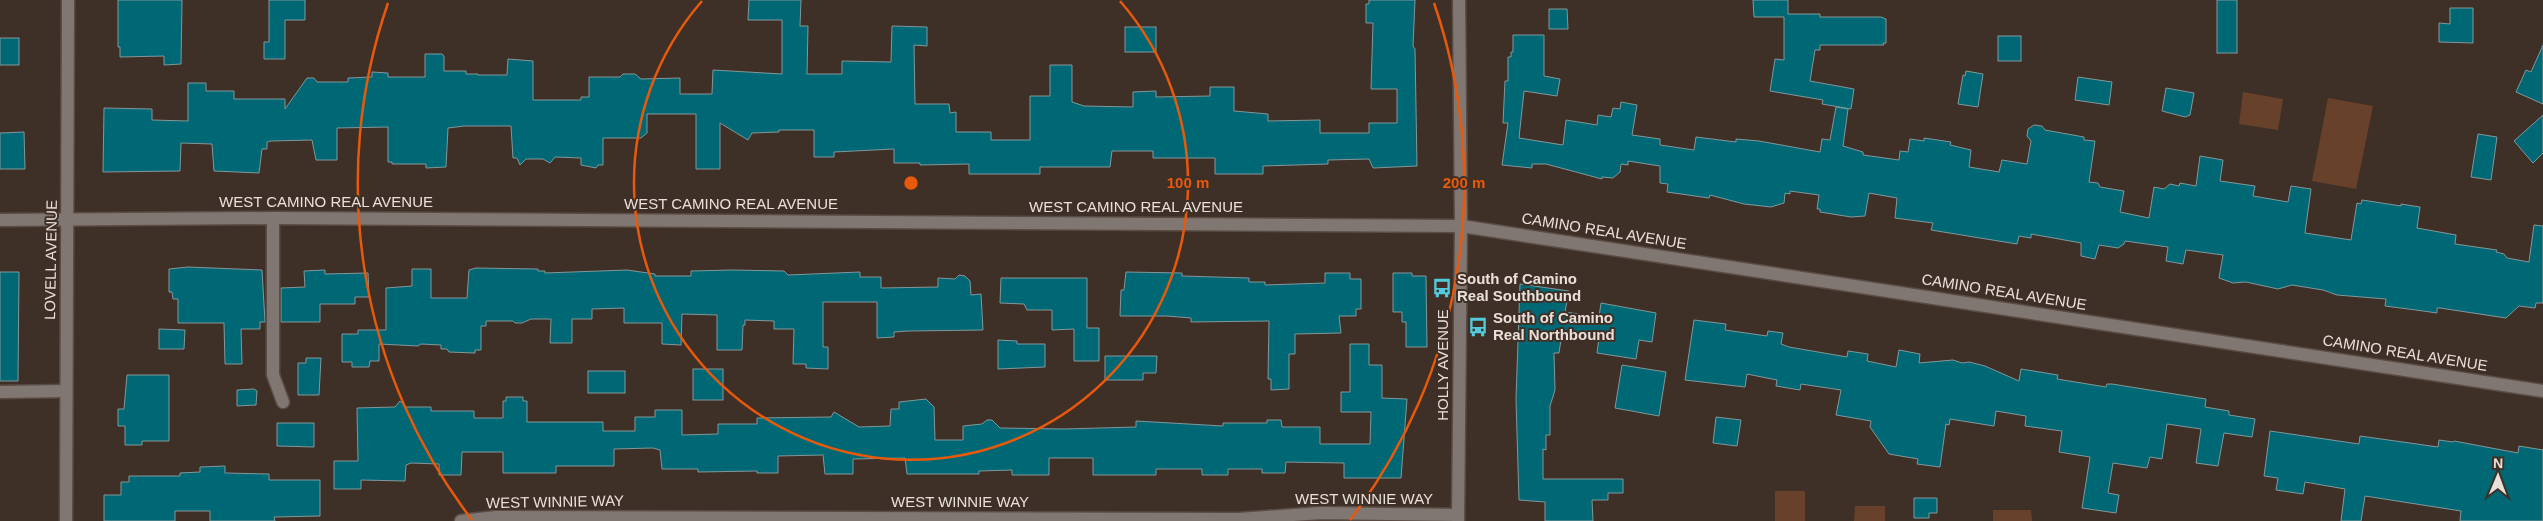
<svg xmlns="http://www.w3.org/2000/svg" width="2543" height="521" viewBox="0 0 2543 521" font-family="Helvetica,sans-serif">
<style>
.green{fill:#68412a}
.building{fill:#006875;stroke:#80989c}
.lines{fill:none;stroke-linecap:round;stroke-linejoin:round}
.minor-casing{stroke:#5a4c44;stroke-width:15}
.minor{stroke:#807773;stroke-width:12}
.ring{fill:none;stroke:#e8590c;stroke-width:2.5}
.labels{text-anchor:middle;stroke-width:4;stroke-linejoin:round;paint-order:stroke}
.street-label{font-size:15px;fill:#eae0da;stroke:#3f3027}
.poi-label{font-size:15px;font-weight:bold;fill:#eae0da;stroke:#3f3027;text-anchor:start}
.centre{fill:#e8590c;stroke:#3f3027;stroke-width:2.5}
.ring-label{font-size:15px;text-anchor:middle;font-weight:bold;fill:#e8590c;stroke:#3f3027;stroke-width:4;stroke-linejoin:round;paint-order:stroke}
</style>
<rect width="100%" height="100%" fill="#3f3027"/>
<!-- green -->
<g class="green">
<path d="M2243 92 2283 99 2278 130 2239 124Z"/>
<path d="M2328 98 2373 106 2356 189 2312 181Z"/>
<rect x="1775" y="491" width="30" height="30"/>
<path d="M1855 506H1885V521H1854Z"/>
<path d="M1993 510H2031L2032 521H1993Z"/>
</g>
<!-- building -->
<g class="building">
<path d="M118 0H182L181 64 164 65V56L120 57V47H118Z"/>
<path d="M269 0H305V20H285V59H264V42H269Z"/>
<path d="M749 0H801L800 26H808L807 74H842V61L891 62 892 26 927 27V46L914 45 915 104H949L950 113 956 112V132H991V140H1030V96H1050V65H1072V102L1084 106 1133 107V92L1156 91V97L1210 96V87H1234V111L1268 114V121L1320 120V133H1369V123H1397V89H1371L1373 23H1366V4H1369V0H1415L1413 46 1415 49 1417 166 1373 168 1369 159 1328 160V164L1263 166V174H1215V158H1153V151H1112L1110 167H1040V174H969V164L920 165V163H894V149L834 152V157H814V130H779V132L752 133 748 140 720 123V169H696V114H647V133L641 138H603V165H598L596 168 581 165V158L555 157 550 163 543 159H526L520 165 517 158H513L511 126H464L448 128 446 167 426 168V164H392V162H388V127L337 128V160H316L312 140 271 141 267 142V149H262L259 173 214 171 212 144 181 143 180 171 103 172 104 108 152 109V120L188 121V83H206V91H234V99H285V109L307 78H314L317 82H348V78L372 77V72L388 73V77H425V54H442L444 56V71H466V74H478V75H507L508 59 533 61V100H581V97H589V77H620L623 74H635L641 79 680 78V94H712L713 70 782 74V20H748Z"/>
<path d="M1753 0H1788V14H1820V17H1881L1886 19V43H1883L1884 45H1820V50H1815L1810 81 1854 89 1851 109 1822 104 1823 100 1770 91 1775 59 1784 60V17H1754Z"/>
<rect x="2217" y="0" width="20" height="53"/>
<path d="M2450 8H2473V43L2439 42V23L2450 24Z"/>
<path d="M1549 9H1567L1568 29H1549Z"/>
<rect x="1125" y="27" width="31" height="25"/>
<path d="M1513 35H1544V76L1560 79 1557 96 1524 91 1519 138 1563 145 1566 120 1597 125 1598 115 1611 117 1613 108 1620 109 1621 102 1637 105 1632 135 1660 139V145L1694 150 1696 137 1736 142V139L1759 141 1820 152 1822 139 1830 140 1836 107 1848 109 1843 146 1863 152V155L1899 160 1900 151 1908 152 1910 139 1924 141V138L1951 142 1950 145 1971 150 1969 167 1999 172 2002 160 2027 164 2031 141 2027 136 2028 129 2034 125 2042 126 2045 130 2084 137V140L2095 141 2089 182 2098 183 2100 187 2124 191 2120 212 2149 218 2154 187 2164 189 2170 184 2179 186 2180 183 2196 186 2200 156 2223 160 2220 181 2255 186 2253 196 2288 202 2291 186 2311 189 2305 233 2351 240 2357 203 2361 204 2362 200 2401 206V204L2420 207 2417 228 2456 235 2455 244 2497 250 2496 252 2504 254 2507 258 2529 262 2534 225 2543 226V303H2536L2535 308 2519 306 2506 318 2440 308H2437V313L2416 310 2385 306 2386 299 2337 295 2323 290 2292 285 2278 289 2246 282 2233 283 2219 278 2223 255 2186 250 2183 264 2166 261 2168 247 2125 241 2124 244 2118 248 2099 245 2095 259 2081 256V243L2048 237 2031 234V238L2019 236 2017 244 1931 230 1933 223 1895 218 1897 198 1869 193 1865 216 1851 217 1820 212V209H1817L1819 195 1790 191V194L1785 193 1784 203 1771 207 1744 204 1710 195 1709 198 1667 192 1668 184 1660 183V166L1628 161V165L1621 164 1620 172 1613 178 1602 177V179L1546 164H1532V168L1502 165 1508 123H1503L1505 81H1508V57H1511V52H1513Z"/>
<rect x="1998" y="36" width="23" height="25"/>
<rect x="0" y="38" width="19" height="27"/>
<path d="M2543 45V104L2516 92 2526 70 2531 72Z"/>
<path d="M1966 71 1983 74 1978 107 1958 104 1963 75 1965 76Z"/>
<path d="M2078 77 2112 82 2109 105 2075 100Z"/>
<path d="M2166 88 2194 93 2190 115 2185 117 2162 111Z"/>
<path d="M2543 115V153L2533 163 2514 141Z"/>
<path d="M24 132 25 169H0V133Z"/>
<path d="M2478 134 2497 137 2491 180 2471 177Z"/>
<path d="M188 267 262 270 265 322H260V329H241L242 364H225L224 323H178V299H173L172 292H169V269Z"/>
<path d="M476 268 538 269V271H545V273L627 270 655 274V276H691V271L732 270 784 271 788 275 860 272V277H881V288L938 287V278L955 279 959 275 965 276 970 281 971 295 981 294 983 330 909 331 894 332V337L877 338V302H823V347H828V369L806 368V364H793L794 329H774V321L745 320V325H743L742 350H717V315L682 314 681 345 662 344V323H624V308L592 309V319H572V343H550L551 319H531L522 323H515L513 321H486V326H481V350H475V353L449 352 447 349H441V345L421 344 418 346 379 344V361H370L369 367H352V362H342V334H358V330H386V288L412 286V269H431V298H467L469 270Z"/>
<path d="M325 270V274L368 273 369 297H355V304H320V322H281V288L305 287 304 271Z"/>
<path d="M0 272H19L18 381H0Z"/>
<path d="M1126 272 1182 273V276L1249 278V282H1265V285L1325 283V273H1350V279H1361V309H1356V316H1339L1341 333 1295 334V354H1289V389L1271 390V379H1268L1269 321 1191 322V318L1167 316H1120L1121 290H1124Z"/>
<path d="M1393 273H1412V276H1426L1427 347H1406V322H1402V312H1393Z"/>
<path d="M1001 278H1087V328H1099V361H1074V329L1052 330V310H1027L1024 304 1000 303Z"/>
<path d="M1520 284 1569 291 1565 312 1599 317 1601 303 1656 313 1652 342 1639 340 1636 359 1597 353 1599 338 1562 333 1559 353H1554L1555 390 1550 406V435H1546V450L1543 449V479H1623V493H1608V500H1592L1593 521H1545V502L1519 500 1516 399Z"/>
<path d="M1694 320 1726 324 1725 330 1767 336 1768 331 1783 333 1781 344 1789 347 1847 357 1848 351 1868 354 1867 361 1896 367 1899 350 1920 354 1919 363 1953 360 1962 363 1969 362 1985 366 2019 381 2021 369 2058 375 2057 379 2106 387 2107 384H2112L2206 399 2205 407 2229 411V415L2255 419 2252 437 2224 433 2218 466 2196 463 2201 429 2167 424 2162 459 2150 457 2147 468 2113 463 2108 493 2119 495 2116 513 2082 508 2090 457 2059 452 2062 431 2025 426 2026 416 1996 411 1994 426 1950 419 1949 425 1946 424 1940 467 1917 464 1918 459 1889 454 1870 427 1871 421 1836 415 1841 390 1801 384 1800 390 1776 386 1777 380 1747 374 1745 387 1685 380Z"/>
<path d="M159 329 185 330 184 349H159Z"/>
<path d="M998 340 1017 341V344H1045V367L998 369Z"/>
<path d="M1350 344H1369V365H1382V398L1407 399 1401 478H1344V463L1286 462 1285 473H1262V469H1228V475H1202V469H1156V475H1093V458H1049V475H1012V470L979 471V474H907L905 458 853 459V474H825L823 455 778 456V473H757V471L698 472V469H662L660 450 653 448 614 449V466H556V473H503V452H462L461 475H439V464L411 463 406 465 405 481 361 480V489H334V461H358L357 408 395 407 400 401 406 407H431V411H474V418H503V401H506V397H523V401H527V422H603V431H635V417H655V410H682V435L718 434V424H757V418L831 417 834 412 859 427 890 426 891 409H899V402L926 399 934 407 935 440H963V426L982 424 987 420H992L1000 428 1064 429 1136 427V421L1223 426V423H1267V420H1281L1282 427H1320V444H1370L1371 412H1341V392H1350Z"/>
<path d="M1105 356H1157L1156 373H1143V380H1105Z"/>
<path d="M306 358H321L319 395H298V363H306Z"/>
<path d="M1622 365 1666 372 1659 416 1615 408Z"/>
<rect x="693" y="369" width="30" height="31"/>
<rect x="588" y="371" width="37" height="22"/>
<path d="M127 375H169V441H142V445H125V426H118V409H124Z"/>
<path d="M254 389 257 391 256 405 237 406V390Z"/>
<path d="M1716 417 1741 420 1737 446 1713 443Z"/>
<path d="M277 423H314V447L277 446Z"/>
<path d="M2270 431 2359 444 2360 436 2438 447 2439 440 2453 442 2454 441 2518 453 2519 446 2543 450V521H2460L2461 511 2365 496 2361 521H2341L2345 489 2305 482 2303 494 2276 490 2278 478 2264 476Z"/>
<path d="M225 466V473L269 474V480H320V516L274 517 275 521H210V511H175V521H104V495H121V482H129V476H180V473L200 472V467Z"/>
<path d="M1914 498H1937V513H1929V518H1914Z"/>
</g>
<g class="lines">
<defs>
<g id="minor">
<path d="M273 218V375L283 402"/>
<path d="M0 220 273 218 1461 226 2543 391"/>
<path d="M0 392 65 391"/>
<path d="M66 521 68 0"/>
<path d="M461 521 496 517 1239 519 1321 513 1458 515"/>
<path d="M1458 521 1461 226 1459 0"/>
</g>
</defs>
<!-- minor casing -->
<use href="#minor" class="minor-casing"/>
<!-- minor -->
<use href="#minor" class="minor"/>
</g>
<!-- distance rings -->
<g class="ring">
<path d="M1120 1A277 277 0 1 1 702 1"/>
<path d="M472 520A553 553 0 0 1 388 3M1434 3A553 553 0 0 1 1350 520"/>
</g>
<!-- icons -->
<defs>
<symbol id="bus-bare" viewBox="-9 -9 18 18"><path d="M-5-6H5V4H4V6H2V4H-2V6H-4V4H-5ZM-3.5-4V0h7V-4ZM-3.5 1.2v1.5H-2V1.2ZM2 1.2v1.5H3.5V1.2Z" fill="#54cadd" stroke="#3f3027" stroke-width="2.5" paint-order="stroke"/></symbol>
</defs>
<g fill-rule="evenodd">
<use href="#bus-bare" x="1428" y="274" width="28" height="28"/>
<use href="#bus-bare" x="1464" y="313" width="28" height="28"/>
</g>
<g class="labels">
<!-- street labels -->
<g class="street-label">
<text x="326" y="207">WEST CAMINO REAL AVENUE</text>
<text x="731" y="209">WEST CAMINO REAL AVENUE</text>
<text x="1136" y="212">WEST CAMINO REAL AVENUE</text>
<text transform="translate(1604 231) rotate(9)" y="5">CAMINO REAL AVENUE</text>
<text transform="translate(51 260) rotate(-89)" y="5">LOVELL AVENUE</text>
<text transform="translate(2004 292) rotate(9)" y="5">CAMINO REAL AVENUE</text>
<text transform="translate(2405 353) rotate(9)" y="5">CAMINO REAL AVENUE</text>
<text transform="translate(1443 365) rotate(-90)" y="5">HOLLY AVENUE</text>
<text x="1364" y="504">WEST WINNIE WAY</text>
<text transform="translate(555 502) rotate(-1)" y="5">WEST WINNIE WAY</text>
<text x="960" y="507">WEST WINNIE WAY</text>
</g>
<!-- poi labels -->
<g class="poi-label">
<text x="1457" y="284">South of Camino<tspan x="1457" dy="17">Real Southbound</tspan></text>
<text x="1493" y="323">South of Camino<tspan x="1493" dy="17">Real Northbound</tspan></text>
</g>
</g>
<circle cx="911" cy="183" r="8" class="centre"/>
<g class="ring-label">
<text x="1188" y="188">100 m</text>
<text x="1464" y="188">200 m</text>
</g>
<!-- north arrow -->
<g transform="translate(2498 476) rotate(1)" stroke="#3f3027" stroke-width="4" paint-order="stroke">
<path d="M0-4L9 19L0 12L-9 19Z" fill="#eae0da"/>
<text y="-8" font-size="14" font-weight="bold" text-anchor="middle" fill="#eae0da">N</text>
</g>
</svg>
